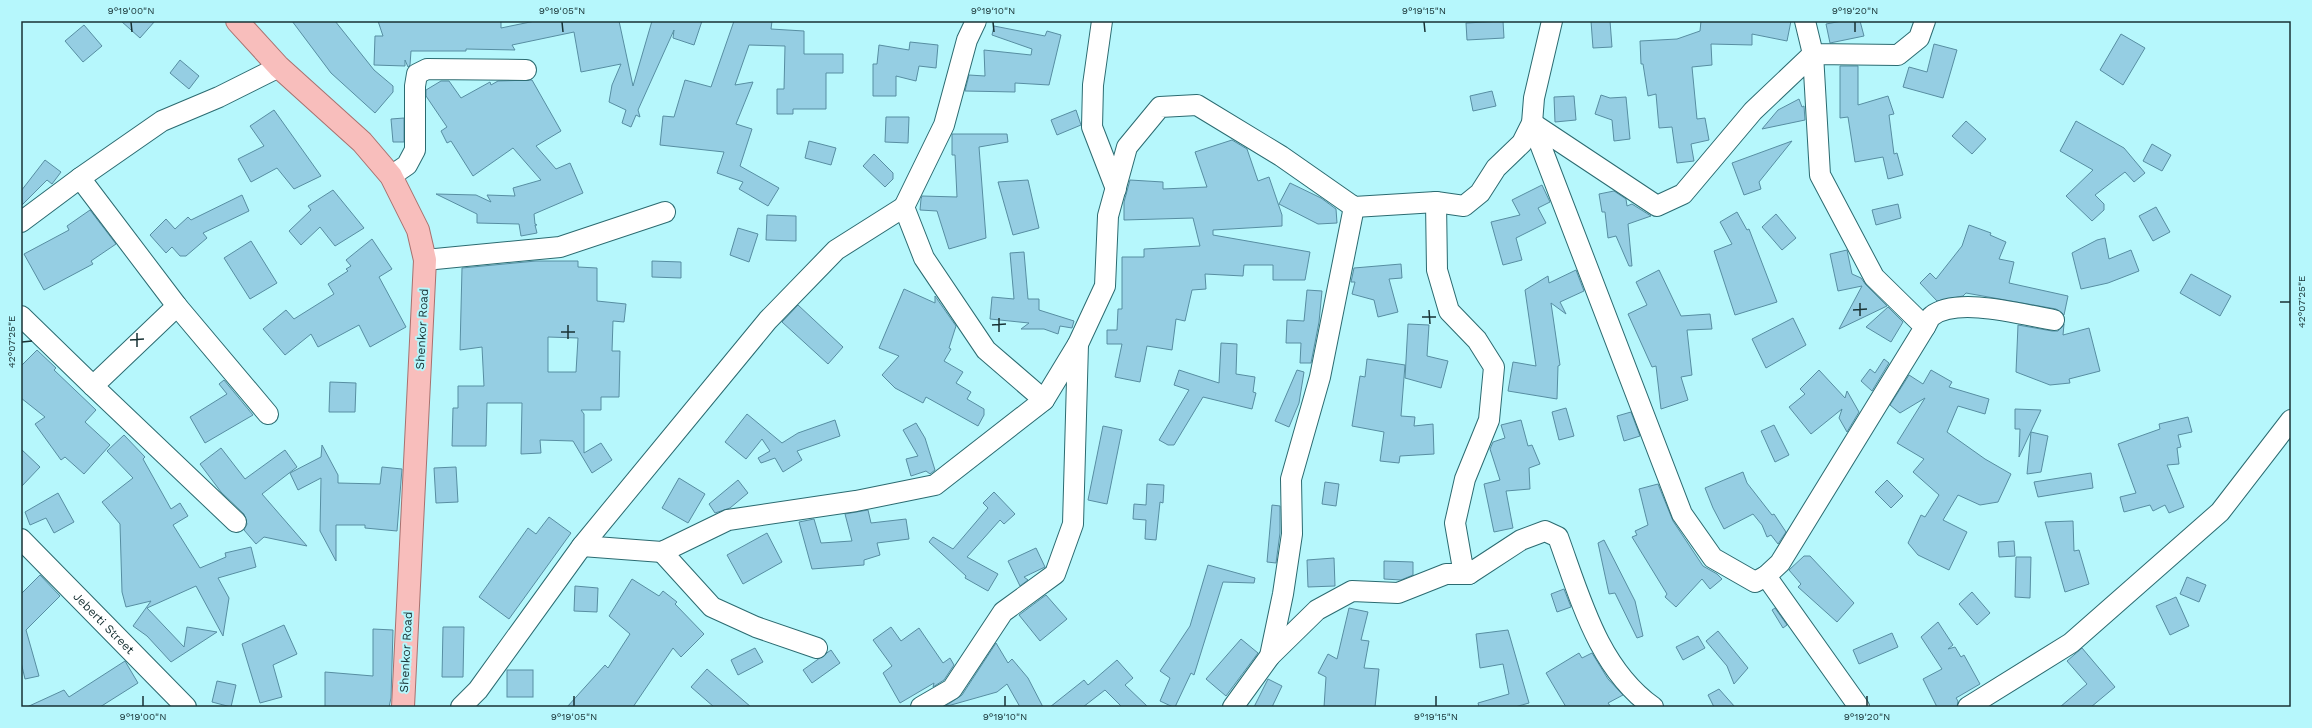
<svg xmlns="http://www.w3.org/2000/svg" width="2312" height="728" viewBox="0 0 2312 728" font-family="'Work Sans',sans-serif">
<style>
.building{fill:#95cee3;stroke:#578ea2;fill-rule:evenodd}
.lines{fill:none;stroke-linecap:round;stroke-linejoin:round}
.minor-casing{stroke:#2b6b71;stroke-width:22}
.major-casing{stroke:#a7716f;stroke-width:24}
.minor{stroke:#fff;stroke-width:20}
.major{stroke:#f8bebc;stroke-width:22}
.ticks{fill:none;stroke:#183234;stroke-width:1.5}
.labels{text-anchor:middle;stroke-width:4;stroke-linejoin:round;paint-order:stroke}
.street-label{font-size:12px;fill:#183234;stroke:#b6f7fc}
.neatline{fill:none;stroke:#183234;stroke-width:1.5}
.ticks-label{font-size:10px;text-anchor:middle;fill:#183234}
</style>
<rect width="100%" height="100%" fill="#b6f7fc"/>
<!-- building -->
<g class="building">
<path d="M121 21H155L140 38Z"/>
<path d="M292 21H335L374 70 393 86V92L375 113 331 73Z"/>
<path d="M378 21H501V28L535 21H619L633 86 652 21H702L694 45 673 38 674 30 638 110 640 117 636 115 631 127 622 123 626 110 609 102 612 85 621 64 581 72 574 32 512 45 515 50 466 49V51H411L410 65 408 67 405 60V66L374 65 375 36H383Z"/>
<path d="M734 21H772L771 29 804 31V54H843V73H826V109H793V114H777V89H784L785 46 749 45 735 85 753 82 736 124 752 129 740 166 779 188 768 206 739 189 743 182 717 173 724 152 660 145 663 116 674 117 685 80 711 87Z"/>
<path d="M1503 21 1504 38 1467 40 1466 23Z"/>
<path d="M1591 21H1610L1612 47 1593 48Z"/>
<path d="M1701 21H1791L1787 41 1752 34V45L1711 44 1712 65 1692 67 1697 119 1705 118 1709 140 1691 144 1694 161 1677 163 1672 127 1659 128 1656 94 1648 96 1643 64H1641L1640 41 1677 39 1700 31Z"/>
<path d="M1842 21H1860L1864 36 1830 43 1826 24Z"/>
<path d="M84 25 102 46 83 62 65 41Z"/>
<path d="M994 26 1045 36 1047 31 1061 35 1049 85 1015 83V92L965 91 969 75 985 76 984 50 1031 55 1032 49 992 35Z"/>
<path d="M2121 34 2145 48 2123 85 2100 70Z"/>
<path d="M910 42 938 45 936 68 919 66 916 81 896 76V96H873V64H877L879 45 909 50Z"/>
<path d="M1934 44 1957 50 1943 98 1903 87 1909 67 1927 72Z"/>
<path d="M180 60 199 76 189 89 170 73Z"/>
<path d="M1840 66H1858V105L1888 96 1894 114 1889 115 1894 154 1897 153 1903 175 1888 179 1883 157 1855 162 1848 117 1840 118Z"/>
<path d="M532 80 561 131 536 146 556 169 570 163 583 193 534 214 535 224 537 225H535L537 233 521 236 519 224 477 223V214L436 194 476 195 491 202 487 195 515 196 513 188 541 180 513 148 473 176 451 141 447 143 441 131 447 127 426 96V90L441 81H449L461 98 490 82 491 85 498 81Z"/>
<path d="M1492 91 1496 106 1473 111 1470 96Z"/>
<path d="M1601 95 1610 98 1626 97 1630 139 1614 141 1612 120 1595 114Z"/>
<path d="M1574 96 1576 120 1555 122 1554 97Z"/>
<path d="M1799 99 1802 107 1804 106 1805 120 1762 129 1778 110Z"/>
<path d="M274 110 321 176 294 189 277 168 251 182 238 159 264 146 250 126Z"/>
<path d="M1076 110 1081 125 1057 135 1051 120Z"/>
<path d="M886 117H909L908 143 885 142Z"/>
<path d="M404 118V142H393L391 119Z"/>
<path d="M1966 121 1986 139 1972 154 1952 136Z"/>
<path d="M2076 121 2124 148 2145 173 2134 182 2125 172 2095 195 2104 204V210L2092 221 2066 196 2093 170 2060 151Z"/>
<path d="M952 134H1007L1008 142 979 147 986 238 949 249 937 211 920 210 921 199 922 196 957 197 955 155H952Z"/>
<path d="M1232 140 1247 149 1258 181 1269 177 1282 215V226L1213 230V235L1310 252 1305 280H1273V265H1244L1243 276 1205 274 1206 289 1192 290 1185 321 1176 319 1172 350 1147 346 1140 382 1115 377 1122 344H1107V330H1117L1118 309H1122V257H1144V249L1200 246 1193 218 1124 220V202L1130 180 1163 182V189L1207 187 1195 152Z"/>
<path d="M809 141 836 148 831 165 805 158Z"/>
<path d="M1792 141 1759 182 1761 189 1744 195 1732 163Z"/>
<path d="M2152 144 2171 155 2162 171 2143 161Z"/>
<path d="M874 154 893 173V179L885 187 863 166Z"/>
<path d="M45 160 61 172 52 184 47 180 22 205 21 191Z"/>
<path d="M1028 180 1039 228 1013 235 998 182Z"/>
<path d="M1290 183 1321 198 1336 209 1337 223 1318 224 1279 204Z"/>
<path d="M1542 185 1550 202 1538 208 1546 223 1516 238 1522 260 1503 265 1491 222 1520 215 1512 200Z"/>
<path d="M333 190 364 228 335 246 320 227 301 245 289 231 311 210 308 206Z"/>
<path d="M1614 191 1626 199 1627 206 1632 204 1651 216 1628 224 1632 266H1629L1616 236 1608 238 1605 212H1602L1599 194Z"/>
<path d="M242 195 249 211 203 233 207 238 186 256H180L172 247 166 253 150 235 166 219 175 229 188 217 191 220Z"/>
<path d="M1898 204 1901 218 1876 225 1872 210Z"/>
<path d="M2156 207 2170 232 2153 241 2139 216Z"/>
<path d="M90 210 116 244 91 261 93 264 44 290 24 254 69 230 67 226Z"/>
<path d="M1737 212 1747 230 1749 229 1777 302 1735 315 1714 251 1732 244 1720 222Z"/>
<path d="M1776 214 1796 238 1782 250 1762 227Z"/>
<path d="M767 215 796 216V241L766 240Z"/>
<path d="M1969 225 1991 233 1990 235 2006 242 1999 259 2014 262 2009 283 2068 296 2064 315 2056 309 1966 293 1963 296 1937 301 1920 283 1930 273 1936 279 1962 246Z"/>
<path d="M738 228 758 234 749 262 730 255Z"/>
<path d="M2105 238 2109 259 2131 250 2139 271 2108 283 2081 289 2072 253 2097 240Z"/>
<path d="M372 239 392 269 379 277 406 327 370 347 359 325 318 347 311 334 285 355 263 329 286 310 294 319 334 294 328 284 348 271 346 269 351 266 346 260Z"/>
<path d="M251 241 277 283 250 299 224 258Z"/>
<path d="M1847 250 1852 274 1861 278 1866 285 1887 306 1839 329 1862 286 1838 291 1830 254Z"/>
<path d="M1024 252 1028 299H1039V310L1074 321 1072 328 1060 326 1058 334 1044 329H1021L1029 323 990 319 992 297 1014 299 1010 253Z"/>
<path d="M536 261H578V267L597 268V301L626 304 624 322 613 321 612 351H620L619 397H601V410H581L584 414V453L601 443 612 460 592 473 573 441 540 440 541 453 521 454 522 403H487L486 446H452L453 408H458V386H484L482 347 460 350 462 268ZM548 337 578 338 576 372H548Z"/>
<path d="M652 261 681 262V278L652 277Z"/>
<path d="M1401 264 1402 278 1389 279 1398 312 1378 317 1374 300 1352 294 1355 282H1351L1354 268Z"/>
<path d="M1576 270 1584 291 1560 302 1566 314 1551 303 1560 365 1558 366 1557 399 1508 391 1513 362 1536 366 1525 290 1548 276 1549 283Z"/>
<path d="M1659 270 1681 316 1710 314 1712 329 1687 330 1692 375 1681 377 1688 400 1661 409 1656 366 1652 367 1628 314 1647 305 1636 282Z"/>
<path d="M2191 274 2231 296 2220 316 2180 293Z"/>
<path d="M904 289 935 303V296L956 326 949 348 951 349 944 361 963 372 956 383 971 392 967 399 984 409V415L978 426 926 397 923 403 895 388 882 375 899 356 879 348Z"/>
<path d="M1307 290 1322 291 1319 322 1311 363H1300L1301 343H1286L1287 320 1304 321Z"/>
<path d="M798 305 843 347 828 364 782 322Z"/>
<path d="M1888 307 1903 322 1891 342 1866 327Z"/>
<path d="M1793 318 1806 345 1766 368 1752 339Z"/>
<path d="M1408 324 1429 325 1427 356 1448 361 1441 388 1405 378Z"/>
<path d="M2064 324 2063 335 2089 328 2100 371 2069 379 2070 383 2050 385 2016 372 2018 325 2052 331H2058Z"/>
<path d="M1221 343 1237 344 1236 374 1255 377 1253 392 1256 393 1252 409 1203 397 1174 445H1168L1159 440 1189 390 1174 385 1179 370 1219 383Z"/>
<path d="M37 350 56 368 54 370 96 410 85 422 110 445 84 474 65 457 61 460 35 424 45 417 21 398V366Z"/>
<path d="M1367 359 1405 365 1401 416 1415 417 1414 426 1433 424 1434 454 1400 456 1399 463 1380 461 1384 432 1352 426 1360 376 1365 377Z"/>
<path d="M1884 359 1889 363 1872 391 1861 381 1870 369 1875 373Z"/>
<path d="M1297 370 1304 372 1299 403 1289 427 1275 421Z"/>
<path d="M1819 370 1845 398 1847 391 1859 412 1847 432 1839 418 1842 409 1811 434 1789 407 1805 394 1800 389Z"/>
<path d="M1931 370 1952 382 1949 387 1989 399 1985 414 1958 406 1947 432 1985 459 2011 474 1998 502 1980 505 1958 495 1943 520 1967 532 1949 570 1918 555 1908 543 1921 515 1925 517 1939 495 1913 472 1924 459 1897 443 1925 398 1900 413 1890 405 1909 375 1923 384Z"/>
<path d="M224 380 253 415 205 443 190 417 227 394 219 384Z"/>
<path d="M330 382 356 383 355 412H329Z"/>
<path d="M1566 408 1574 436 1559 440 1552 412Z"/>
<path d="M2015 409 2041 410 2019 457 2020 429H2015Z"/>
<path d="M1631 412 1640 436 1624 441 1617 416Z"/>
<path d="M747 414 782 443 798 433 835 420 840 436 797 451 802 460 783 472 775 458 761 463 758 458 770 451 762 439 746 459 725 442Z"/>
<path d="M2188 417 2192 432 2178 435 2181 447 2177 448 2179 464 2167 465 2184 507 2169 513 2165 505 2153 511 2150 505 2124 512 2120 497 2136 493 2118 444 2160 429 2159 424Z"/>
<path d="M1521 420 1528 446 1532 445 1540 464 1529 468 1530 489 1506 491 1513 528 1494 532 1484 484 1500 480 1490 449 1493 442 1505 438 1501 425Z"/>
<path d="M916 423 925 438 935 470 930 474 926 471 911 476 906 459 918 456 903 430Z"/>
<path d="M1774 425 1789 455 1775 462 1761 431Z"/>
<path d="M1103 426 1122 430 1107 504 1088 500Z"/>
<path d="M2031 432 2048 436 2041 472 2027 474Z"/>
<path d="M124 435 145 457 143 459 171 509 180 503 188 516 173 525 200 568 226 557 225 553 251 547 256 567 218 578 229 598 223 636 196 586 147 608 184 647 187 627 217 632 171 662 147 636 133 626 151 601 126 607 122 592 120 524 102 502 133 478 107 451Z"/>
<path d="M322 445 338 475V483L380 484 382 467 402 469 397 531 365 528V525H336V561L320 531 321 478 298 490 290 473 321 457Z"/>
<path d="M221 448 245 479 285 450 297 467 262 494 307 546 264 537 256 544 244 530 247 524 244 514 221 492 200 464Z"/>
<path d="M21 449 40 467 21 487Z"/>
<path d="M456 467 458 502 436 503 434 468Z"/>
<path d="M1743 472 1747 483 1772 515 1774 514 1786 532 1778 544 1771 535 1767 537 1762 525 1753 514 1724 529 1713 508 1705 488Z"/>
<path d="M2091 473 2093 488 2038 497 2034 482Z"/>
<path d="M679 478 705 494 688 523 662 508Z"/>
<path d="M738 480 748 493 730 508 715 513 709 504Z"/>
<path d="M1887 480 1903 496 1891 508 1875 492Z"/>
<path d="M1325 482 1339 484 1336 506 1322 504Z"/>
<path d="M1147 484 1164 485 1163 503 1160 502 1156 540 1145 539 1146 520 1133 519 1134 504 1146 505Z"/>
<path d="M1658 484 1673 521 1703 566 1717 574 1722 579 1710 589 1702 579 1676 607 1665 597 1667 594 1632 537 1637 535 1635 531 1648 525 1639 489Z"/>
<path d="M994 492 1015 514 1004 524 1000 520 967 557 998 574 988 591 965 578 966 576 929 542 933 537 953 549 988 508 983 503Z"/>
<path d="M58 493 74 522 54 533 46 518 30 525 25 512Z"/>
<path d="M1272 505 1280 506V533L1276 563 1267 562Z"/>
<path d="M868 510 871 523 906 519 909 539 877 543 880 555 864 560V565L812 569 799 522 814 519 821 543 852 541 845 514Z"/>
<path d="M549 517 571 533 509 619 479 597 528 528 536 534Z"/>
<path d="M2073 521 2074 551 2079 550 2089 584 2065 592 2045 522Z"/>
<path d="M767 533 782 562 743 584 727 555Z"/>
<path d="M1604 540 1635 601 1643 636 1637 638 1615 593 1609 594 1598 543Z"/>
<path d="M2014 541 2015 556 1999 557 1998 542Z"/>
<path d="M1036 548 1045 567 1024 577 1028 580 1020 586 1008 561Z"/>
<path d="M1804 556H1810L1854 603 1837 622 1798 587 1801 584 1789 570Z"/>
<path d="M2016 557H2031L2030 598 2015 597Z"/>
<path d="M1334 558 1335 586 1308 587 1307 560Z"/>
<path d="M1384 561 1413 562V575L1401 580 1384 579Z"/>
<path d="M1208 565 1255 578 1254 583 1223 582 1194 675 1191 673 1175 707H1173L1160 701 1170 678 1160 671 1190 626Z"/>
<path d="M40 575 60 596 26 630 39 676 25 679 21 662V594Z"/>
<path d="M2187 577 2206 585 2199 602 2180 594Z"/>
<path d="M632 579 659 596 663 591 677 602 675 604 704 634 681 657 673 648 633 707H567L605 665 608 668 630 634 609 616Z"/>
<path d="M575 586 598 588 597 612 574 611Z"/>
<path d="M1564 589 1571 607 1557 612 1551 594Z"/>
<path d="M1972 592 1990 613 1977 625 1959 604Z"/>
<path d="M1046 595 1067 619 1040 641 1019 615Z"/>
<path d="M2176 597 2189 626 2170 635 2156 606Z"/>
<path d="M1349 608 1368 612 1361 640 1369 641 1364 668 1379 669 1375 707H1324L1326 677 1318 673 1328 654 1337 659Z"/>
<path d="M1775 608 1787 625 1783 628 1772 610Z"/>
<path d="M1938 622 1953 645 1948 649 1955 647 1961 657 1964 655 1980 684 1956 698 1958 701 1957 707H1937L1923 679 1942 669 1921 637Z"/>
<path d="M284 625 297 654 273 665 282 697 260 703 242 644Z"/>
<path d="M443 627H464L463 677H442Z"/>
<path d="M891 627 901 641 919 628 943 663 950 658 954 665 944 680 933 687 934 683 900 703 883 673 892 666 873 640Z"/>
<path d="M373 629 393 630 391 698 389 707H325V672L373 676Z"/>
<path d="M1508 630 1529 703 1515 707H1479L1478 703 1509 694 1503 664 1480 668 1476 634Z"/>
<path d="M1718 631 1748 668 1734 684 1727 666 1706 641Z"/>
<path d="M1892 633 1898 647 1859 664 1853 650Z"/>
<path d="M1698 636 1705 648 1683 660 1676 647Z"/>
<path d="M1241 639 1258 653 1226 696 1206 679Z"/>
<path d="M996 643 1008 663 1012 659 1028 678 1043 707H1020L1007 684 997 692 944 707 962 695Z"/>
<path d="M755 648 763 662 738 675 731 660Z"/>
<path d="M2082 648 2115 687 2091 707H2060L2087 684 2067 661Z"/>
<path d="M831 650 840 663 812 683 803 670Z"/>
<path d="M1579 653 1582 658 1592 653 1608 679 1623 695 1608 703 1611 707H1566L1546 673Z"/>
<path d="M1117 660 1133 678 1125 685 1148 707H1122L1105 690 1083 707H1050L1084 680 1088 685Z"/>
<path d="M125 661 138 683 100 707H27L64 690 69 697Z"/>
<path d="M707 669 715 676 751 707H714L691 687Z"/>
<rect x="507" y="670" width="26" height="27"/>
<path d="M1268 679 1282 686 1272 707H1254Z"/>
<path d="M217 681 236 685 231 707 212 702Z"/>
<path d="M1719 689 1735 707H1714L1708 695Z"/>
</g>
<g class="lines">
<defs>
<g id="minor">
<path d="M1102 21 1093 85 1092 127 1116 189"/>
<path d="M1805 21 1813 54 1820 175 1874 277 1925 327 1780 563 1766 576 1755 582 1713 558 1682 514 1532 123 1657 206 1683 194 1753 111 1813 54 1898 55 1919 38 1925 21"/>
<path d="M391 176 407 165 415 150V86L417 74 427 69 526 70"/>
<path d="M80 178 177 306 268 414"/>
<path d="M1436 202 1437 270 1449 311 1477 340 1494 367 1489 420 1465 479 1455 523 1462 563 1469 574"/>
<path d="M904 207 944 125 967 40 976 21"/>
<path d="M21 222 80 178 162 121 219 97 279 67"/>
<path d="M425 260 560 247 665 212"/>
<path d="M177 306 93 386 236 522"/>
<path d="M21 316 93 386"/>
<path d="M1925 327C1927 324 1929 318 1932 316 1957 296 2024 315 2054 320"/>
<path id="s1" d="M21 539 186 707"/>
<path d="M582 546 662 552 728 520 856 501 935 485 1044 400"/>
<path d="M662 552 712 607 756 627 817 648"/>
<path d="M1766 576 1859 707"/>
<path d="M1270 656 1317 610 1352 591 1398 593 1446 574H1469L1521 540 1545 531 1558 537C1580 597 1598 668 1653 707"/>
<path d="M461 707 478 690 582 546 768 320 836 250 904 207 924 258 986 350 1044 400 1078 344 1105 286 1108 216 1127 147 1160 107 1197 105 1281 156 1354 207 1436 202 1464 206 1480 193 1496 168 1522 143 1532 123 1534 98 1552 21"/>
<path d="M921 707 952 689 1003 612 1055 574 1073 524 1078 344"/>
<path d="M1233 707 1270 656 1283 594 1292 534 1291 479 1320 377 1354 207"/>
<path d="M1968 707 2071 643 2220 512 2291 420"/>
</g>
<path id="major" d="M237 21 279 67 362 142 391 176 418 230 425 260 403 707"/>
</defs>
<!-- minor casing -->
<use href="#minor" class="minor-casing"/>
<!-- major casing -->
<use href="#major" class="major-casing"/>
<!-- minor -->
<use href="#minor" class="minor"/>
<!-- major -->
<use href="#major" class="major"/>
</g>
<!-- ticks -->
<path class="ticks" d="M131 22 132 32M562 22 563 32M993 22 994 32M1424 22 1425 32M1855 22V32M2280 302H2290M1860 303V316M1429 310 1430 324M1853 310 1867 309M1422 317H1436M999 318V332M568 325V339M992 325 1006 324M561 332H575M137 333V347M130 340 144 339M22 342 32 341M143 696V706M574 696V706M1005 696V706M1436 696V706M1867 696V706"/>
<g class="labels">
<!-- street labels -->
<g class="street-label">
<text transform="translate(422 329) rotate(-87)" y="4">Shenkor Road</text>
<text dy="4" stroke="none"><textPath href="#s1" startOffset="118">Jeberti Street</textPath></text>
<text transform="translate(406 652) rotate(-87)" y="4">Shenkor Road</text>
</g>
</g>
<!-- border -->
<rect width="2312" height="728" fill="none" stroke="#b6f7fc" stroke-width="44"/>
<rect x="22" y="22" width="2268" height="684" class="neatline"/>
<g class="ticks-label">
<text x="131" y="14">9°19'00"N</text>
<text x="562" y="14">9°19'05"N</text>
<text x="993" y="14">9°19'10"N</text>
<text x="1424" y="14">9°19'15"N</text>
<text x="1855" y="14">9°19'20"N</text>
<text transform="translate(2301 302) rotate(-90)" y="4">42°07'25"E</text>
<text transform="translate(11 342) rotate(-90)" y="4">42°07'25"E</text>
<text x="143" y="720">9°19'00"N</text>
<text x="574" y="720">9°19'05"N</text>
<text x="1005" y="720">9°19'10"N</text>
<text x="1436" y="720">9°19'15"N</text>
<text x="1867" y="720">9°19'20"N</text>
</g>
</svg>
